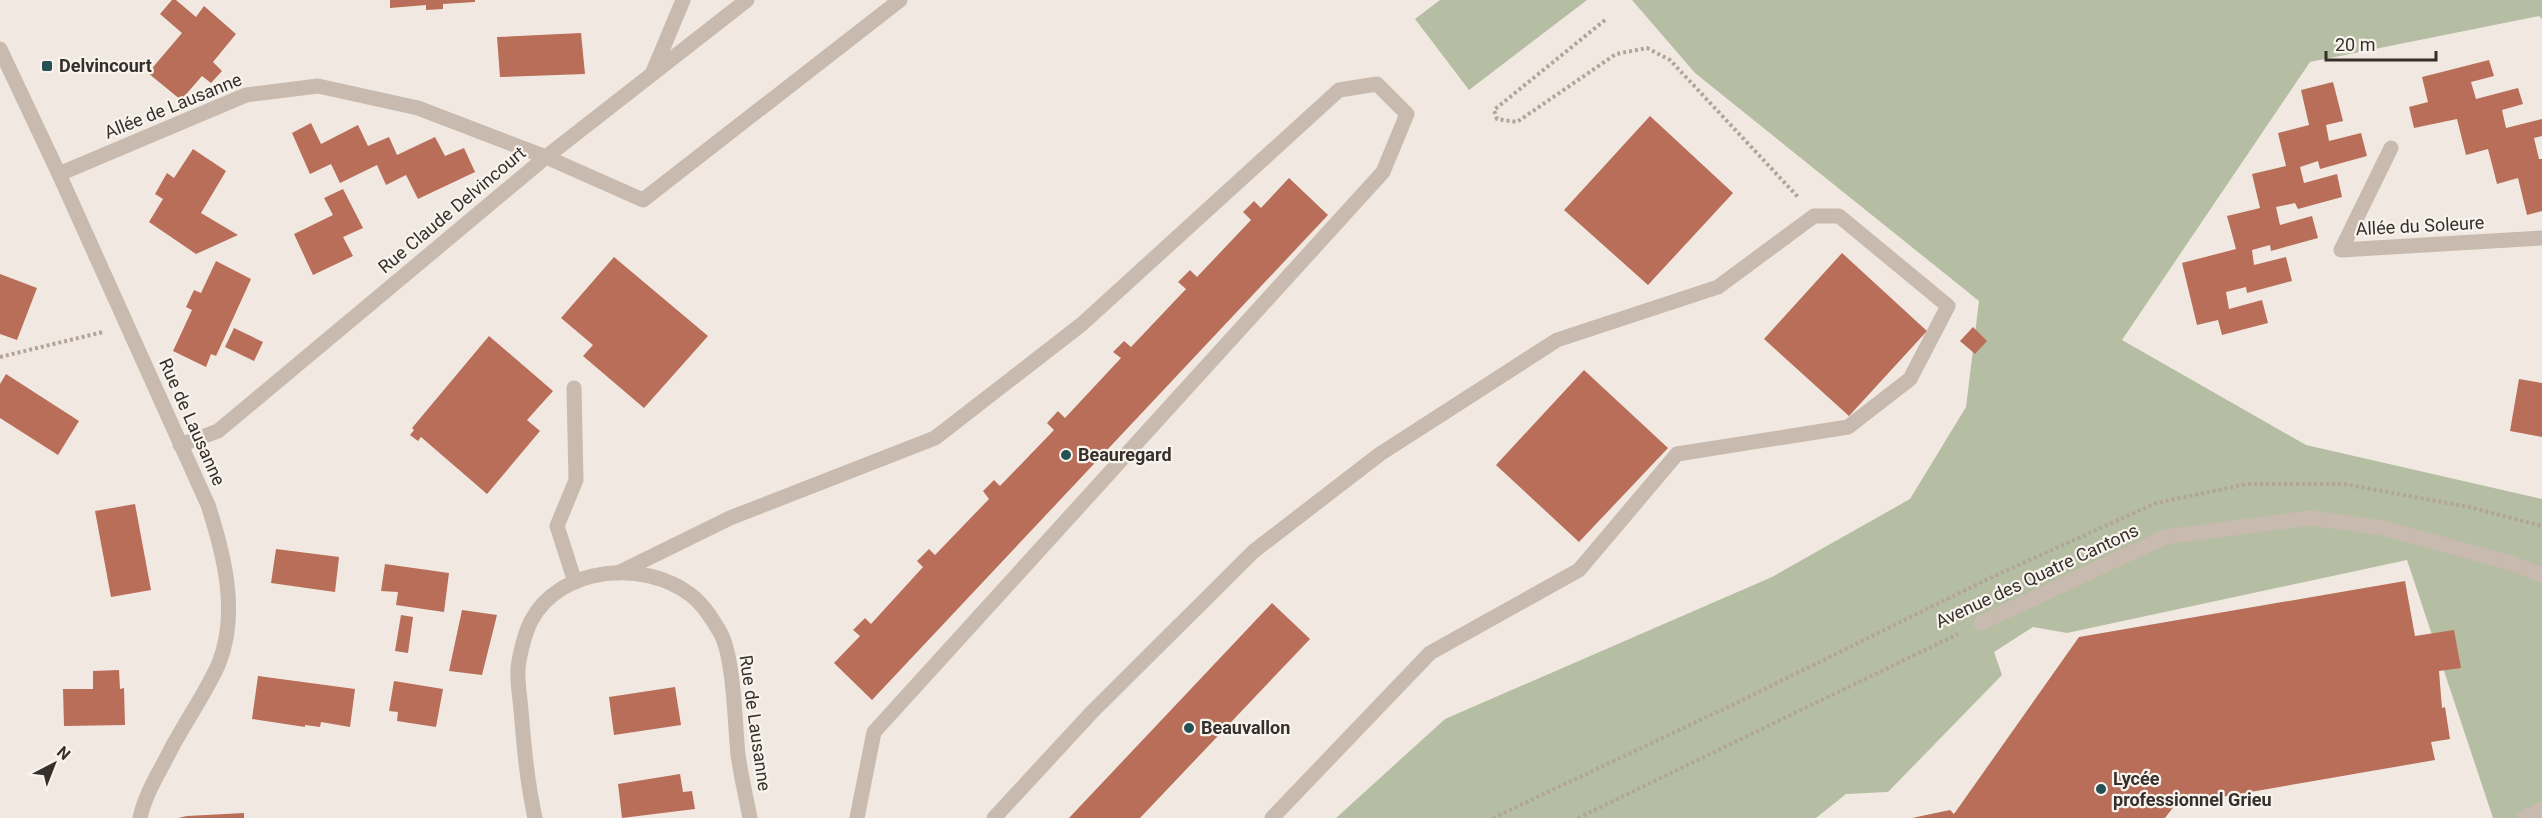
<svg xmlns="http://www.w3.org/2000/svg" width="2542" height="818" viewBox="0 0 2542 818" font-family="Roboto,sans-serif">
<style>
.green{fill:#b5bea2}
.building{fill:#b86e58}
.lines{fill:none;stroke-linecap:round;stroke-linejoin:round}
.path{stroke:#b3a498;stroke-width:4;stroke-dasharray:3 3;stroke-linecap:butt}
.service{stroke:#c8baae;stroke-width:15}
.minor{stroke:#c8baae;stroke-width:15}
.poi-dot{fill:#265154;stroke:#f9f3ed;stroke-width:2}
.labels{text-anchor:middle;stroke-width:4.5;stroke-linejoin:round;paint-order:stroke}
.poi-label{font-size:18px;font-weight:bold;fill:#372f2b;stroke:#f9f3ed;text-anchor:start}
.street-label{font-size:18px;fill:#372f2b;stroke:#f9f3ed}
</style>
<rect width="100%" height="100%" fill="#f1e9e1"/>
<!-- green -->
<g class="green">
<path d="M1440 0H1587L1469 90 1415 19Z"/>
<path d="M1632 0H2542V19L2539 16 2310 62 2122 340 2306 445 2542 499V818H2493L2407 560 2067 633 2033 627 1994 652 2002 675 1888 792 1846 794 1816 818H1336L1445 719 1772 577 1910 499 1966 407 1979 301 1695 73Z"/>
</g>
<!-- building -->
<g class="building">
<path d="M172 0H176L196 17 204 6 236 34 213 62 222 71 211 83 202 76 181 100 148 73 182 33 160 14Z"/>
<path d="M390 0H475V2L443 4V9L426 10V5L390 8Z"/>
<path d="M581 33 585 74 500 77 497 37Z"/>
<path d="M2489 60 2494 76 2471 82 2476 99 2518 88 2523 104 2502 110 2506 128 2542 119V136L2534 138 2539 159H2542V211L2527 215 2518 178 2497 184 2488 149 2466 155 2457 119 2414 128 2409 107 2428 102 2422 77Z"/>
<path d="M2333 82 2343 121 2326 125 2329 141 2361 133 2367 156 2320 169 2318 161 2300 167 2304 183 2337 174 2342 197 2298 209 2295 203 2276 207 2280 225 2312 216 2318 238 2271 251 2270 245 2252 250 2254 265 2286 257 2292 281 2247 293 2246 287 2226 292 2229 309 2262 300 2268 323 2222 335 2218 320 2197 325 2182 263 2236 249 2227 216 2260 208 2252 174 2286 166 2278 133 2309 125 2301 90Z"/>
<path d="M1650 116 1733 193 1648 285 1564 210Z"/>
<path d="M311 123 321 144 358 125 368 146 389 137 397 155 435 137 445 156 464 148 475 172 418 199 406 175 386 185 377 165 340 183 331 164 310 174 292 133Z"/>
<path d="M193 149 226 171 201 213 238 235 196 254 149 222 163 199 155 194 167 173 174 178Z"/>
<path d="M1289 178 1328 215 872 700 834 663 860 636 853 630 865 618 871 624 923 567 917 561 929 549 935 555 989 499 983 491 994 480 1000 486 1054 430 1047 423 1058 411 1065 418 1121 358 1113 352 1124 341 1131 347 1186 289 1178 282 1190 270 1197 277 1251 220 1243 212 1254 201 1261 208Z"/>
<path d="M343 189 363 228 343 237 353 256 313 275 294 234 333 215 324 198Z"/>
<path d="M1842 253 1927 331 1849 416 1764 339Z"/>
<path d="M614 257 708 336 644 408 583 356 593 345 561 318Z"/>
<path d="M216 261 251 279 216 356 211 354 206 367 173 351 192 310 186 307 194 290 201 293Z"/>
<path d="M0 274 37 288 17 340 0 334Z"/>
<path d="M1973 327 1987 341 1975 354 1960 341Z"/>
<path d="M234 328 263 342 254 361 225 347Z"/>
<path d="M489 336 553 391 527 420 540 431 487 494 421 437 418 441 410 435 414 430 412 428Z"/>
<path d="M1584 370 1668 448 1579 542 1496 465Z"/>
<path d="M6 374 79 421 58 455 0 418V384Z"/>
<path d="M2519 379 2542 383V437L2510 431Z"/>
<path d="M135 504 151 590 111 597 95 511Z"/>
<path d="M276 549 339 557 335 592 271 583Z"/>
<path d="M385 564 449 573 444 612 396 605 398 592 381 591Z"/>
<path d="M2405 581 2415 636 2454 630 2461 668 2439 671 2442 708 2445 707 2450 739 2431 742 2435 760 2175 805 2165 818H1912L1950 810 1954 814 2079 637Z"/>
<path d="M1272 603 1310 639 1140 818H1069Z"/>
<path d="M462 610 497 615 482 675 449 671Z"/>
<path d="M401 615 413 617 408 653 395 651Z"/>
<path d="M119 670 120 689 124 688 125 725 64 726 63 689H93V671Z"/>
<path d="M258 676 355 689 350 727 321 722 320 727 305 725V727L252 719Z"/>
<path d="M394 681 443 689 436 727 397 721 398 712 389 711Z"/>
<path d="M675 687 681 725 614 735 609 697Z"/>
<path d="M680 774 683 792 692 791 695 809 622 818 618 784Z"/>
<path d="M244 813V818H178L187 816Z"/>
</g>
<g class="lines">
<!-- path -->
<g class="path">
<path d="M1605 20 1494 110 1497 119 1517 122 1616 54 1647 48 1670 60 1798 197"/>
<path d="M0 357 103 332"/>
<path d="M1493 818 1730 706 1990 578 2156 503 2247 484H2344L2469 507 2542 526"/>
<path d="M1578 818 1958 634"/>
</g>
<!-- service -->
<g class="service">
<path d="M546 157 643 200 900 0"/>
<path d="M618 573 730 518 935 438 1082 324 1339 90 1377 84 1407 114 1383 172 874 732 857 818"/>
<path d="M994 818 1092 712 1254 551 1380 454 1557 340 1718 287 1814 216H1839L1948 306 1910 379 1848 427 1677 454 1579 570 1430 653 1272 818"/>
</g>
<!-- minor -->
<g class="minor">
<path d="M0 49 59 174 208 505C224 554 239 613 219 663 206 693 185 722 170 751 159 773 145 794 140 818"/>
<path d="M653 72 683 0"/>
<path d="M2391 148 2341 250 2542 238"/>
<path d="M59 174 246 95 318 86 418 108 546 157"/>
<path d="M574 388 576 480 557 526 575 582"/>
<path d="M180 445 218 431 546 157 747 0"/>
<path d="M1981 623 2165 537 2310 518 2383 528 2511 563 2542 575"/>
<path d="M535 818C527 782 524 746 521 710 520 697 517 682 518 669 519 656 525 633 531 621 560 566 644 559 691 595 704 605 713 620 721 634 734 659 735 725 738 755 741 776 746 797 750 818"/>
<path d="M2524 818 2542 809"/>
</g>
</g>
<!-- markers -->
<g class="poi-dot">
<rect x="41" y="60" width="12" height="12" rx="3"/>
<circle cx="1066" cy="455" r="6"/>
<circle cx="1189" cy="728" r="6"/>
<circle cx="2101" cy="789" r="6"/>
</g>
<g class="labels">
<!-- poi labels -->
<g class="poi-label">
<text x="59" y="72">Delvincourt</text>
<text x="1078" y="461">Beauregard</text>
<text x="1201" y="734">Beauvallon</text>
<text x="2113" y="785">Lycée<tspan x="2113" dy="21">professionnel Grieu</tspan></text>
</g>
<!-- street labels -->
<g class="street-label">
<text transform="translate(173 106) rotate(-22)" y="6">Allée de Lausanne</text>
<text transform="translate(452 210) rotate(-40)" y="6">Rue Claude Delvincourt</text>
<text transform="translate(2420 226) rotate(-3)" y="6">Allée du Soleure</text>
<text transform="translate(192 422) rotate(66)" y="6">Rue de Lausanne</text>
<text transform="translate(2037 576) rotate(-25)" y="6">Avenue des Quatre Cantons</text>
<text transform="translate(755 723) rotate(82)" y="6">Rue de Lausanne</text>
</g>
</g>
<!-- north arrow -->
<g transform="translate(54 764) rotate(42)" stroke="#f9f3ed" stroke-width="4.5" paint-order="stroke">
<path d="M0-4.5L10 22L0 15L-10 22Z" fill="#372f2b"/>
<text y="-9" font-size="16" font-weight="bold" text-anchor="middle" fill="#372f2b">N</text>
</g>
<!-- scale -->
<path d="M2326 51v9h110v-9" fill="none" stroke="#372f2b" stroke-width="3"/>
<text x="2335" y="51" font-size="18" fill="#372f2b" stroke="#f9f3ed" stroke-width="4.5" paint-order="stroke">20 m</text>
</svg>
